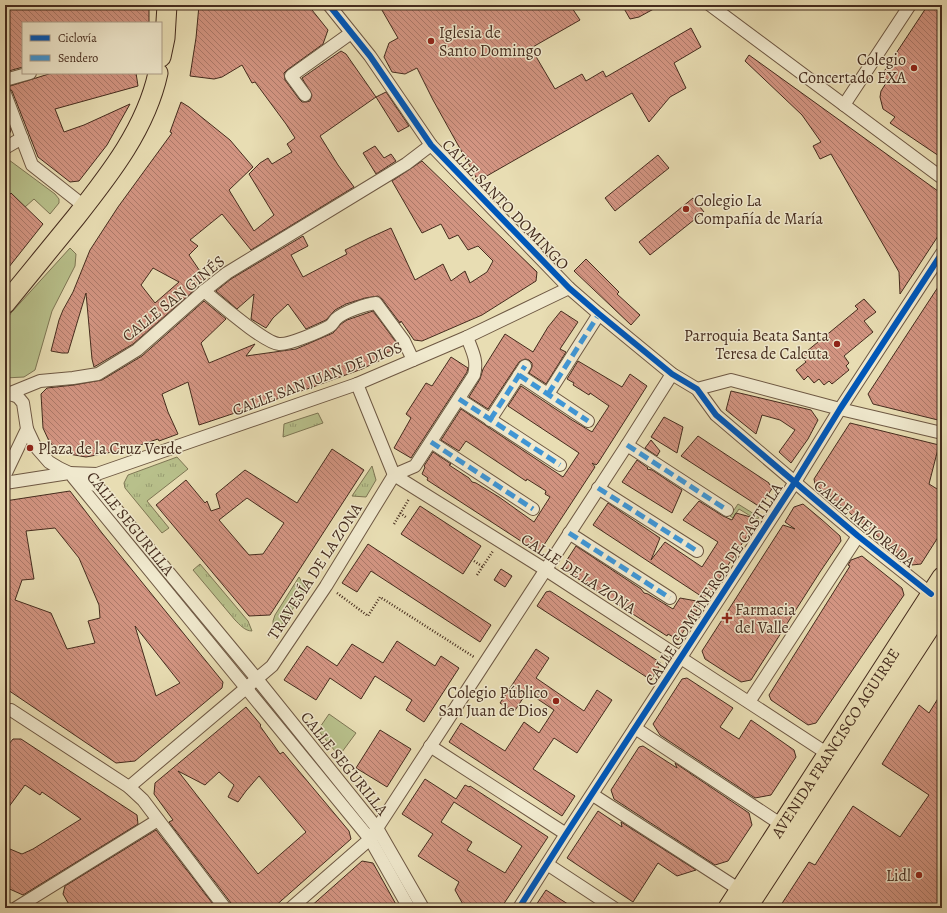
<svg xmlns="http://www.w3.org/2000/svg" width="947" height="913" viewBox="0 0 947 913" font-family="Alegreya,serif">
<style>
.grass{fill:url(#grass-tufts);stroke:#7e7654}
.park{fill:#b8c08b;stroke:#7e7654}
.building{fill:url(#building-back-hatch);stroke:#452c1e;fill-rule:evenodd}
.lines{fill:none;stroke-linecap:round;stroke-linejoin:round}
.street-casing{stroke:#6e5843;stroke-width:14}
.primary-casing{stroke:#452c1e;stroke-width:21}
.path{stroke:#452c1e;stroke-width:2.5;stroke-dasharray:1 2;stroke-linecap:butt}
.street{stroke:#f0e9ce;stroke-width:12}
.primary{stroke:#e8ddb3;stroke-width:19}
.quiet{stroke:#4096d5;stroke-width:5;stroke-dasharray:10 5;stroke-linecap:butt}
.cycleway-casing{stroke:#f0e9ce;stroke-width:8}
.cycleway{stroke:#0057b8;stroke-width:6}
.poi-dot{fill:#8f2418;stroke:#f0e9ce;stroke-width:1.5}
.labels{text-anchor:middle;stroke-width:3;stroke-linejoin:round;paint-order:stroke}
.poi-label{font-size:16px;fill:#452c1e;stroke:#f0e9ce;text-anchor:start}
.street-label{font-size:16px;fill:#452c1e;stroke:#f0e9ce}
</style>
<defs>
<pattern id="grass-tufts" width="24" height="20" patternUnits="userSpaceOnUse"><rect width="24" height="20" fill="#b8c08b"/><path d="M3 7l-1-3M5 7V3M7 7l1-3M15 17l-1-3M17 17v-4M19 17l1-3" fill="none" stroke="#979c71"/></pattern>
<pattern id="building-back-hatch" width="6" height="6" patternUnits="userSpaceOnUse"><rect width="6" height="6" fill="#d29481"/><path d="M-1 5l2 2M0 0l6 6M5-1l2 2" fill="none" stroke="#ac7969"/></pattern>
</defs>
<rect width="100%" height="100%" fill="#e8ddb3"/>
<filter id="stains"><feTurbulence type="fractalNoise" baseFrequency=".005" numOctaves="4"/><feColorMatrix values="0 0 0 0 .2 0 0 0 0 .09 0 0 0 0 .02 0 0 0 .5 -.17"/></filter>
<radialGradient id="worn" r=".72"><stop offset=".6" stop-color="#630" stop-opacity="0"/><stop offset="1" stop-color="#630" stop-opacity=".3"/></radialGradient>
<!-- grass -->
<g class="grass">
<path d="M318 413 323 423 283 437 284 424Z"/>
<path d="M177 457 188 469 147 501 169 528 162 533 125 488 124 483 128 475Z"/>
<path d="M372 466 376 480 366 497 352 496Z"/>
<path d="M738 504 759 517 757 520 739 509 733 518 730 516Z"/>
<path d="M200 564 248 621 252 631C245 631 240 625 235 620L193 570Z"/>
<path d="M299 577 306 589 284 622 275 630H273V621L275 615Z"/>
</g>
<!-- park -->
<g class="park">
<path d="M5 157 55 194 59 199V203L50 214 34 199 25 207 11 193 5 200Z"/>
<path d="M70 248 76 254 75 266 52 311 35 370 24 377 5 378V322L11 313Z"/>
<path d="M329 714 356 733 339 756 318 730Z"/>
</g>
<!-- building -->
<g class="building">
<path d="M5 5H149V23H23V67L5 72Z"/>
<path d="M199 5H308L328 30 323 44 287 70 284 73 285 80 299 99 302 102H306L310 101 312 95 302 78 341 51 346 54 376 97 320 136 338 165 354 187 251 250 222 214 190 240 198 246 189 255 206 280 133 344 94 367 92 359 86 293 68 353H62L51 351 59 320 63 310 73 292 90 250 118 207 172 133 170 132 181 102 189 107 230 140 253 167 229 190 254 231 274 215 249 174 260 163 268 158 272 164 292 152 287 144 295 138 286 124 255 82 252 83 242 65 222 77 214 79 190 76 196 38ZM153 268 179 282 155 303 141 285Z"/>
<path d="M379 5H570L580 20 531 48 555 89 582 74 586 81 603 71 606 77 691 28 701 47 674 63 686 88 670 97 649 122 632 93 478 181 433 100 417 68 405 74 392 72 384 57 389 43 398 38Z"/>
<path d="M622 5H661L639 17 630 19Z"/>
<path d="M928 5H942V158L890 123 895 117 883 109 880 97 881 91 888 80 881 76Z"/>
<path d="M749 55 942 194V230L900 294 899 272 831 154 820 159 813 146 821 142 802 115 745 61Z"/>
<path d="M52 73H136L138 86 55 109 64 132 84 125 130 104 107 145 79 181 70 182 38 157 12 91 7 87Z"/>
<path d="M386 92 409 126 398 132 376 97Z"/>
<path d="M5 115 11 130 8 137 5 139Z"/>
<path d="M375 146 384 158 391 154 396 161 376 174 363 153Z"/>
<path d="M658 155 669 168 615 211 605 198Z"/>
<path d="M422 161 537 272 536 281 482 315 422 341 414 340 401 321 400 323 382 299 378 296 365 298 346 304 335 310 326 320 306 329 288 304 273 318 266 328 251 319 254 294 237 309 216 291 231 279 303 236 308 246 291 255 303 277 347 254 345 250 369 238 391 228 415 280 443 264 451 281 465 271 470 283 487 272 493 261 478 246 468 250 458 235 449 239 441 224 422 233 392 181Z"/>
<path d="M11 193 43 224 5 272V200Z"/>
<path d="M693 198 704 212 650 255 639 242Z"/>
<path d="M586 259 619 292 617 294 640 315 631 325 574 271Z"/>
<path d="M942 281V421L873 404 868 394Z"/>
<path d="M864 299 876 312 864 321 873 332 844 356 849 363 846 366 849 370 832 384 829 381 824 385 819 379 814 383 808 376 804 380 796 370 806 362 801 356 858 309 855 306Z"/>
<path d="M204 301 226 319 201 343 209 363 255 344 246 356 296 349 333 333 341 324 347 320 373 311 396 342 394 350 384 354 385 358 362 369 310 388 199 425 188 382 162 394 168 412 178 434 159 441 158 439 128 449 86 457 63 453 54 447 49 441 43 428 41 394 47 388 74 385 102 380 142 356Z"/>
<path d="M561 311 578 322 560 349 566 352 546 384 529 373 532 367V363L529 360 525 359 519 362 488 409 469 397 480 379 483 369 505 334 533 352 548 327Z"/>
<path d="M451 357 468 368 467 372 411 458 394 448 411 418 406 414 426 383 432 386Z"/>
<path d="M578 361 622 387 630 374 647 386 598 463 596 465 592 463 595 467 540 551 531 545 530 547 427 480 428 478 422 474 425 467 424 466 433 452 451 464 449 465 469 478 472 482 476 483 499 497 534 522 550 497 545 494 546 491 527 479 526 481 466 441 459 451 441 440 461 409 563 477 579 453 508 406 521 386 572 420 592 432 609 406 590 393 589 395 573 385 574 383 567 379Z"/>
<path d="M731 391 811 410 818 420 808 439 791 463 779 452 795 430 780 420 762 415 756 434 726 410Z"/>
<path d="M664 417 683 427 677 453 651 437Z"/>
<path d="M850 423 939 445 929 484 942 492V531L921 564 912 565 815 484 814 479Z"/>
<path d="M698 436 769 483V484L773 487 760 507 681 456Z"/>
<path d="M651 440 660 451 657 456 645 448Z"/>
<path d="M332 449 364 470 270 615 249 616 156 505 186 480 205 503 207 501 211 511 220 508 216 494 245 470 297 503ZM247 498 284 523 263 554 249 555 219 520Z"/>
<path d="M637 460 648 468 647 469 652 470 682 490 672 513 622 482Z"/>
<path d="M70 491 102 533 223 682 222 688 135 761 116 763 5 688V501ZM55 528 79 558 99 605 100 618 88 621 95 643 67 649 51 613 15 600 22 580 34 579 26 531ZM135 626 180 683 156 696Z"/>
<path d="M699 501 723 516 732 520 736 513 758 519 708 596 706 595 704 598 593 525 608 503 660 538 651 560 665 542 702 567 718 542 683 520Z"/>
<path d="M803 504 821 519 840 536 841 541 820 572 751 680 741 682 705 659 702 651 783 525 795 529 785 522 794 507Z"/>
<path d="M420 506 481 546 463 574 401 534Z"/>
<path d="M368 544 491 625 480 642 371 571 357 592 342 583Z"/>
<path d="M576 546 641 589 644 593 648 594 673 609 680 598 702 602 678 640 668 634 667 636 569 573 570 571 563 566Z"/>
<path d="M862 556 902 588 904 595 816 723 808 725 771 700 769 695 850 566 848 565 851 560Z"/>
<path d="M501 569 512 576 505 587 494 580Z"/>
<path d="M550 591 661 663 651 680 537 606 546 592Z"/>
<path d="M397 641 435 666 441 656 459 668 424 722 406 710 412 700 375 676 361 699 330 678 316 700 284 680 307 646 337 666 352 644 383 663Z"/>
<path d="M536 649 549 658 536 678 584 711 597 690 612 700 577 753 554 738 533 769 575 796 562 816 449 742 461 723 505 751 524 722 539 733 554 710 527 692 514 712 500 703Z"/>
<path d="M687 678 733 708 720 727 739 739 751 720 794 750 796 757 771 795 755 798 660 735 653 724 682 679Z"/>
<path d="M942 692V908H779L809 862 815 865 853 806 900 837 929 795 882 764 919 705 929 713Z"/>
<path d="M246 707 261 725 260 726 280 754 283 752 349 831 351 839 273 908H232L231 903 169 822 173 820 154 794 155 783ZM178 771 205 785 219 772 234 785 228 797 238 802 246 791 259 776 306 832 258 874Z"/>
<path d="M380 730 411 749 387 787 356 768Z"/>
<path d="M13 739H21L137 815 138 824 23 895 5 887V847L22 854 33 849 81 819 42 792 40 795 25 785 5 812V749Z"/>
<path d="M643 746 677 768 675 763 749 813 752 825 728 861 715 865 614 799 611 790 639 747Z"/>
<path d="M425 779 456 799 465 785 469 787 470 786 548 837 501 908H465L455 890 459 882 418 856 433 834 402 814ZM454 802 522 846 505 873 467 850 472 842 441 822Z"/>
<path d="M598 811 622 827 621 822 696 870 677 876 658 863 633 902 567 858Z"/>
<path d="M156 830 216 908H71L63 894 65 886Z"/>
<path d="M362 861 373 863 398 908H309Z"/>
<path d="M546 890 574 908H534Z"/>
</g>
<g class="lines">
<defs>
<g id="street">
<path d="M329 5 370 56 431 145 569 288 599 314 672 374 697 389 716 415 858 536 931 594"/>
<path d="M710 5 942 178"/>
<path d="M5 80 30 73"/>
<path d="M5 94 32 165 84 206"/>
<path d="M305 95 291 76 351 33"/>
<path d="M844 105 910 5"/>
<path d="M5 148 22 138"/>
<path d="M204 291C218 302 264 343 279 344 289 345 321 331 330 326 333 324 334 321 336 319 343 312 367 304 376 303L404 341 413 360"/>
<path d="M519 375 588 421"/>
<path d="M357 384 394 475 546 570 828 754"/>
<path d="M697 389 731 380 840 409 942 433"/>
<path d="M5 393 8 394 40 381 73 378 98 374 137 350 204 291 227 273 406 164 431 145"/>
<path d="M548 394 599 314"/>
<path d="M459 399 560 465"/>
<path d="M490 420 525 366"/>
<path d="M27 429 35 446 49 462 59 468 97 486 257 679 377 828 423 908"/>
<path d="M431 442 533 509"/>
<path d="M627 445 727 510"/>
<path d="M5 475 27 429 23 403 18 397 13 395 8 394"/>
<path d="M73 477 370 839 409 908"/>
<path d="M5 483 69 473 97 474 357 384 467 337 569 288"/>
<path d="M598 488 697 551"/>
<path d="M569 533 670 598"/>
<path d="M749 702 858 536"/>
<path d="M11 710 129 787 143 800 225 908"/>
<path d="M635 728 782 825"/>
<path d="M430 746 566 834"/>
<path d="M129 787 272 666 326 586 394 475 415 466 474 375C478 360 472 351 467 337"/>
<path d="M593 795 740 890"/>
<path d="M547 864 614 908"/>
<path d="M16 908 158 820"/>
<path d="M291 908 370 839 627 445 672 374"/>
<path d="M519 908 566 834 795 482 840 409 942 253"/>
</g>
<g id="primary">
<path d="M161 57 165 38 167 5"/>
<path d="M5 304C29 275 52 246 76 217 110 174 146 128 158 73"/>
<path id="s1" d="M728 908 942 577"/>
<path d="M747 908 942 609"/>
</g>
</defs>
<!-- street casing -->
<use href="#street" class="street-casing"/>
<!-- primary casing -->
<use href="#primary" class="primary-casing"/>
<!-- path -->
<g class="path">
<path d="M400 513 407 518"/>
<path d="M394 524 409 499"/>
<path d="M474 561 483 567"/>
<path d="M477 575 493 551"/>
<path d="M337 593 368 616 380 597 474 657"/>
</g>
<!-- street -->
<use href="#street" class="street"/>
<!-- primary -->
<use href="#primary" class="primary"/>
<!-- quiet -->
<g class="quiet">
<path d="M519 375 588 421"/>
<path d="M548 394 599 314"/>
<path d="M459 399 560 465"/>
<path d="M490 420 525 366"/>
<path d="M431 442 533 509"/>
<path d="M627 445 727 510"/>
<path d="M598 488 697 551"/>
<path d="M569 533 670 598"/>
</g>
<defs>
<g id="cycleway">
<path d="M329 5 370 56 431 145 569 288 599 314 672 374 697 389 716 415 858 536 931 594"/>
<path d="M519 908 566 834 795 482 840 409 942 253"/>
</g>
</defs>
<!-- cycleway casing -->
<use href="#cycleway" class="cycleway-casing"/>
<!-- cycleway -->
<use href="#cycleway" class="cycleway"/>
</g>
<!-- markers -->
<g class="poi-dot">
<circle cx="431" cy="41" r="4"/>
<circle cx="914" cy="68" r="4"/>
<circle cx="686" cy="209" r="4"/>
<circle cx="837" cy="344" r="4"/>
<circle cx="30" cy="448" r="4"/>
<path d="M725 612h4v4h4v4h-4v4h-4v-4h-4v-4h4z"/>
<circle cx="556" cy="701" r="4"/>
<circle cx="919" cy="875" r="4"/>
</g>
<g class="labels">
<!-- poi labels -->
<g class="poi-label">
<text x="439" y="38">Iglesia de<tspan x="439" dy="18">Santo Domingo</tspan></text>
<text x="906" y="65" text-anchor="end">Colegio<tspan x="906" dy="18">Concertado EXA</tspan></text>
<text x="694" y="206">Colegio La<tspan x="694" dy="18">Compañía de María</tspan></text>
<text x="829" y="341" text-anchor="end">Parroquia Beata Santa<tspan x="829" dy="18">Teresa de Calcuta</tspan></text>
<text x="38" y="454">Plaza de la Cruz Verde</text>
<text x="735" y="615">Farmacia<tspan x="735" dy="18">del Valle</tspan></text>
<text x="548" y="698" text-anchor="end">Colegio Público<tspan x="548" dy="18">San Juan de Dios</tspan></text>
<text x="911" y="881" text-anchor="end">Lidl</text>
</g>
<!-- street labels -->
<g class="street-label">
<text transform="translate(506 204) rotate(46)" y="6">CALLE SANTO DOMINGO</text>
<text transform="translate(173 298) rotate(-39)" y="6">CALLE SAN GINÉS</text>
<text transform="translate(317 378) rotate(-21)" y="6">CALLE SAN JUAN DE DIOS</text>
<text transform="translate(131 523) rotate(51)" y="6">CALLE SEGURILLA</text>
<text transform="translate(865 523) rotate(40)" y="6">CALLE MEJORADA</text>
<text transform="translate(314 571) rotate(-57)" y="6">TRAVESÍA DE LA ZONA</text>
<text transform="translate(579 573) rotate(33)" y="6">CALLE DE LA ZONA</text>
<text transform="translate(713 584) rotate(-57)" y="6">CALLE COMUNEROS DE CASTILLA</text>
<text dy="6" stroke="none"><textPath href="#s1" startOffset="197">AVENIDA FRANCISCO AGUIRRE</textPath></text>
<text transform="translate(345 763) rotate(51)" y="6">CALLE SEGURILLA</text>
</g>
</g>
<!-- margin -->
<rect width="947" height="913" fill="none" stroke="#e8ddb3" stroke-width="20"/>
<rect x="6" y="6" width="935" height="901" fill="none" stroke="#452c1e" stroke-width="2"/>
<rect x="10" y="10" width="927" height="893" fill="none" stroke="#452c1e"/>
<!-- legend -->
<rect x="22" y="22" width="140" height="52" fill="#f0e9ce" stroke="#ac9d88"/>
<rect x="30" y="35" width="20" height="6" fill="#0057b8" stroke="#ac9d88"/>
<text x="58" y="42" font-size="12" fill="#452c1e">Ciclovía</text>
<rect x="30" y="55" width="20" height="6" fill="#4096d5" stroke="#ac9d88"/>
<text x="58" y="62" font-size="12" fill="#452c1e">Sendero</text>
<rect width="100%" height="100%" filter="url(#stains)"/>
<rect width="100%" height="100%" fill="url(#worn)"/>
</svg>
